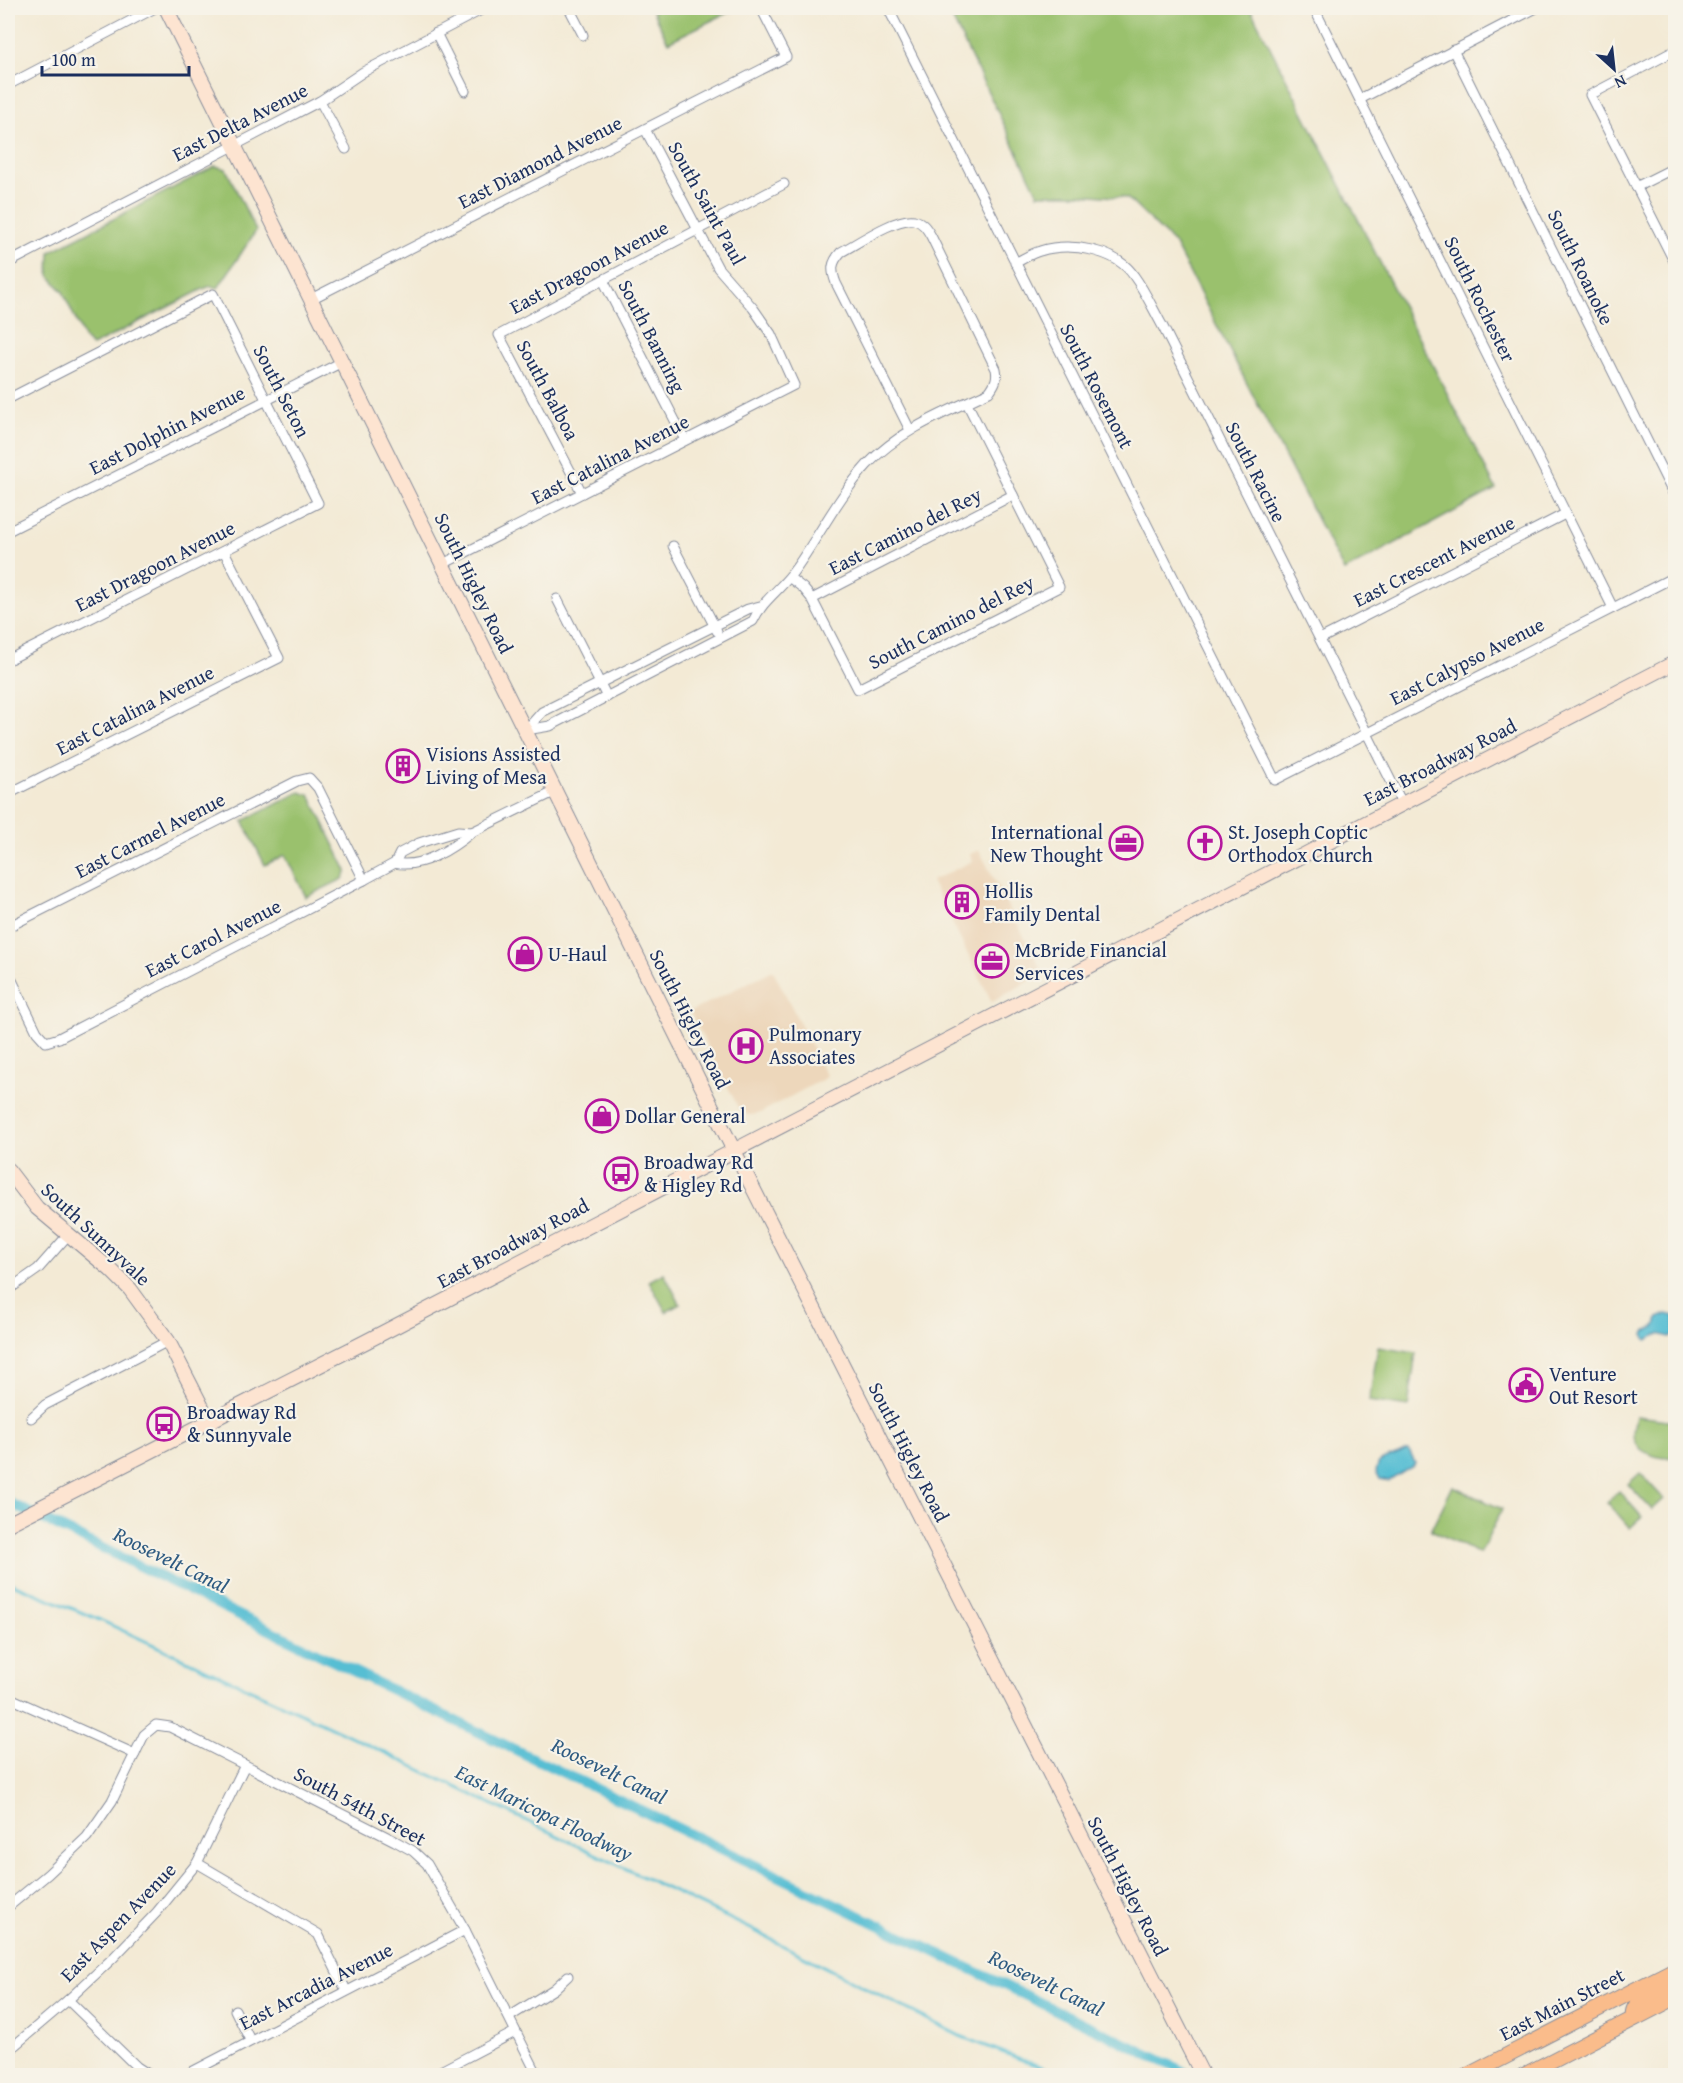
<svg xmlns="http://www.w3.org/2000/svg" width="1683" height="2083" viewBox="0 0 1683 2083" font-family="'Gentium Book Plus',serif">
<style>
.built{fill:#edd7bb}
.green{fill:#9ac16d;stroke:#5a7866;stroke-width:1.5}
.water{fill:#56bed3;stroke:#387698;stroke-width:1.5}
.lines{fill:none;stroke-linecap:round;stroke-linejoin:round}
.stream{stroke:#56bed3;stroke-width:3}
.canal{stroke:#56bed3;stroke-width:10}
.street-casing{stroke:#878c9a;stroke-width:11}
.secondary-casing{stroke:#878c9a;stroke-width:16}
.primary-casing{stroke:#878c9a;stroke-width:17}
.street{stroke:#fff;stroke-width:9}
.secondary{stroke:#fde4d1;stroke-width:14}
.primary{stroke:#fabc8b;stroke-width:15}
.labels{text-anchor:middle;stroke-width:4.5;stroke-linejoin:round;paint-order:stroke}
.street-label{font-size:20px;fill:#1b2f5e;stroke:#f7f3e8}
.poi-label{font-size:20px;fill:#1b2f5e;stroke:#f7f3e8;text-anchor:start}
.water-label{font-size:21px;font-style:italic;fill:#2d5a81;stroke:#f7f3e8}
</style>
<rect width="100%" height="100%" fill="#f7f3e8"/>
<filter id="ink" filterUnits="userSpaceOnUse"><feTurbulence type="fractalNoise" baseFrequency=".0167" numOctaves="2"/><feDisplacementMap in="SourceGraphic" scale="12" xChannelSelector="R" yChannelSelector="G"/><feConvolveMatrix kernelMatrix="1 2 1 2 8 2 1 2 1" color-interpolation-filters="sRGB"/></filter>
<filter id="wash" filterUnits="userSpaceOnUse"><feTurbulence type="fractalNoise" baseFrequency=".008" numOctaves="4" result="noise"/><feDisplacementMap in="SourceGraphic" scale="24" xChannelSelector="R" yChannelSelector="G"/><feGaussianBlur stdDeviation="1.35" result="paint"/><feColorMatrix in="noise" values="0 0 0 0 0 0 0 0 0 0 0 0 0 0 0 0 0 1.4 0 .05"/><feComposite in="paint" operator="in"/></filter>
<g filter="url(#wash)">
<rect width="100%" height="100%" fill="#f3ead5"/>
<!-- built -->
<g class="built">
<path d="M979 850 1043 973 992 1002 931 881 973 861 970 854Z"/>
<path d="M773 970 827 1077 758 1114 749 1115 740 1111 690 1012Z"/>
</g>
<!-- green -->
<g class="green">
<path d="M651 8H737L668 42Z"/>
<path d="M947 8H1250L1496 489 1344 571 1174 243 1127 198 1080 194H1038Z"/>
<path d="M215 166 226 169 256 231 218 288 211 286 203 289 92 346 85 340 63 292 49 275 50 252Z"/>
<path d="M300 792 310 795 347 871 343 879 306 897 285 855 265 865 243 821Z"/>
<path d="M664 1273 680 1304 666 1312 649 1281Z"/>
<path d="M1378 1347 1416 1353 1408 1407 1369 1401Z"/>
<path d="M1636 1416 1675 1421V1456C1662 1462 1634 1452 1633 1435 1633 1429 1635 1422 1636 1416Z"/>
<path d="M1640 1473 1664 1499 1652 1510 1628 1484Z"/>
<path d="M1453 1486 1502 1509 1480 1554 1431 1530Z"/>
<path d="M1619 1491 1642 1517 1630 1528 1607 1502Z"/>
</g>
<!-- water -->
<g class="water">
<path d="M1667 1314 1675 1316V1334L1670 1337 1659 1334 1647 1340 1644 1335 1645 1332 1656 1326 1658 1318Z"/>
<path d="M1405 1451H1409L1415 1463 1413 1466 1389 1481 1380 1479 1376 1471 1379 1462C1388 1457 1396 1456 1405 1451Z"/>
</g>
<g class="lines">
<!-- stream -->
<path class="stream" d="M8 1582 100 1620 346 1734 745 1926 960 2036 1065 2076"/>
<!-- canal -->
<path class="canal" d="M8 1502 441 1714 1193 2076"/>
</g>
</g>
<g filter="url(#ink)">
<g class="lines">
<defs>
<g id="street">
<path d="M569 8 583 35"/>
<path d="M888 8 1275 780 1676 576"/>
<path d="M1314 8 1613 608"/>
<path d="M436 33 465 91"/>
<path d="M1453 50 1676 499"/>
<path d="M1676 50 1590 95 1676 265"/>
<path d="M8 85 155 8"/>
<path d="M1360 99 1536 8"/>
<path d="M320 101 346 149"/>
<path d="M1636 187 1676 167"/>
<path d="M8 263 320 101 363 72 485 8"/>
<path d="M1015 263C1023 259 1032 253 1040 251 1070 242 1116 249 1134 276 1145 291 1153 309 1162 325L1402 803"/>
<path d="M603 280 685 440"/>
<path d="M311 299 786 57 761 8"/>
<path d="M8 399 213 294 318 503 8 660"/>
<path d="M582 493 499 335 784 184"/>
<path d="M8 531 342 362"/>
<path d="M673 546 717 631"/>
<path d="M443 564 794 385 771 334 753 308 718 268 645 129"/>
<path d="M790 578 803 588 812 599 858 689 1059 587 967 403"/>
<path d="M557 599 607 697"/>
<path d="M812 599 1013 495"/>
<path d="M1320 639 1565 514"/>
<path d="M526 730 550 726 753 621C763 599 783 588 796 568 820 534 839 496 867 465 900 430 946 412 989 392 995 384 998 378 996 369L931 236C927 229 923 222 914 220 896 217 858 243 841 252 831 263 831 270 836 283L910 430"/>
<path d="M526 730 542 712 748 609 760 606"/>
<path d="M8 794 279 658 224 551"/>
<path d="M395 863C421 869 453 848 472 832L556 791"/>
<path d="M8 927 297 781 309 778 318 788 364 880"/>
<path d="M8 972 37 1032 46 1042 59 1038 364 880 395 863 400 853 419 843 458 831 472 832"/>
<path d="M8 1290 38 1269 68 1235"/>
<path d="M31 1418 45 1405 168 1341"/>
<path d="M8 1697 135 1754"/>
<path d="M197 1863 318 1934 346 1990"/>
<path d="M8 1907 48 1874 87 1837 112 1801 144 1735 156 1725 170 1727 395 1841 413 1851 427 1864 465 1930 538 2076"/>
<path d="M68 2000 137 2067 151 2076"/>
<path d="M235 2010 250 2040"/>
<path d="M509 2017 554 1989 568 1976"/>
<path d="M8 2051 68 2000 113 1958 157 1912 197 1863 245 1765"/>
<path d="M184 2076 465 1930"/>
<path d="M431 2076 515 2032"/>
</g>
<g id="secondary">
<path d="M166 8 722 1127 1203 2076"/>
<path d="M8 1170 37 1208 111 1270 130 1289 168 1341 209 1421"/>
<path d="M8 1524 367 1341 1676 662"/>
</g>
<g id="primary">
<path d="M1634 2018C1628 1998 1666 1993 1676 1979"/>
<path d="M1467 2076 1676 1969"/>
<path d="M1523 2076 1676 1997"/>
</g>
</defs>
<!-- street casing -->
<use href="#street" class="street-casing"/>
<!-- secondary casing -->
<use href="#secondary" class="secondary-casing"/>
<!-- primary casing -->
<use href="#primary" class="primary-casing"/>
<!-- street -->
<use href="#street" class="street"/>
<!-- secondary -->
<use href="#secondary" class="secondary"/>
<!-- primary -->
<use href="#primary" class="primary"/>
</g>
</g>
<!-- icons -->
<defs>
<symbol id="building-ring" viewBox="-11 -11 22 22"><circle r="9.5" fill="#f7f3e8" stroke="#b5179e" stroke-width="1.5"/><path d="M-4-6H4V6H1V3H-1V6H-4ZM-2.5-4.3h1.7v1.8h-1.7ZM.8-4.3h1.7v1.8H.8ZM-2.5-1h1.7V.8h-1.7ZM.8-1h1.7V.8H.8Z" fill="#b5179e"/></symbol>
<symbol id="office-ring" viewBox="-11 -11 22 22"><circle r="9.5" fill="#f7f3e8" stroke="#b5179e" stroke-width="1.5"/><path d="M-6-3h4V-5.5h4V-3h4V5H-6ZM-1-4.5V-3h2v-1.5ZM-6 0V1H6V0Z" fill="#b5179e"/></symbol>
<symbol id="church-ring" viewBox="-11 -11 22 22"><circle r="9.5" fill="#f7f3e8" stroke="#b5179e" stroke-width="1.5"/><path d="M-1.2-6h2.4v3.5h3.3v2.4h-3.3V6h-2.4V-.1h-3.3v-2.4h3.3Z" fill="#b5179e"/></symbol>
<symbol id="shop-ring" viewBox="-11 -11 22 22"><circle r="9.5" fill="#f7f3e8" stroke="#b5179e" stroke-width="1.5"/><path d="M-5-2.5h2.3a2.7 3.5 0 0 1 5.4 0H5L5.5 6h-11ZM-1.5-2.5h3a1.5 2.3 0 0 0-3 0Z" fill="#b5179e"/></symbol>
<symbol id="hospital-ring" viewBox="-11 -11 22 22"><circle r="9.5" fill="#f7f3e8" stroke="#b5179e" stroke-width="1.5"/><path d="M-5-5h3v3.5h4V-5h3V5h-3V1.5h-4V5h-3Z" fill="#b5179e"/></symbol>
<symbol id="bus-ring" viewBox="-11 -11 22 22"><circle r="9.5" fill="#f7f3e8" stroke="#b5179e" stroke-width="1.5"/><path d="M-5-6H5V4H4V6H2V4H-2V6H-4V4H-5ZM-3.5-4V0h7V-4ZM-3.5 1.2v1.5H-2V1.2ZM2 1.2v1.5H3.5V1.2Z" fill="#b5179e"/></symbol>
<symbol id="civic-ring" viewBox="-11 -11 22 22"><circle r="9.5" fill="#f7f3e8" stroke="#b5179e" stroke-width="1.5"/><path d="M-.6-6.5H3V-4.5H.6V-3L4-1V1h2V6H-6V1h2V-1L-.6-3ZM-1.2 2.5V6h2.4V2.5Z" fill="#b5179e"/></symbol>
</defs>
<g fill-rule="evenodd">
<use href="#building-ring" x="384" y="747" width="38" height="38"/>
<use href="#office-ring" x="1107" y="824" width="38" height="38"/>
<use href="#church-ring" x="1186" y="824" width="38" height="38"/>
<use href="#building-ring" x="943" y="883" width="38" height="38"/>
<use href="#shop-ring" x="506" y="935" width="38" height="38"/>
<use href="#office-ring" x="973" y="942" width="38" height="38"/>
<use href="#hospital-ring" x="727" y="1027" width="38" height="38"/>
<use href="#shop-ring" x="583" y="1097" width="38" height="38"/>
<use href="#bus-ring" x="602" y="1155" width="38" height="38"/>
<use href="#civic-ring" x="1507" y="1366" width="38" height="38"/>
<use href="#bus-ring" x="145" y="1405" width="38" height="38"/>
</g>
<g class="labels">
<!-- street labels -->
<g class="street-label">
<text transform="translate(240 122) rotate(-27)" y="7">East Delta Avenue</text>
<text transform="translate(540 162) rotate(-27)" y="7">East Diamond Avenue</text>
<text transform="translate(707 203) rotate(61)" y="7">South Saint Paul</text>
<text transform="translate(589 267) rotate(-28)" y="7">East Dragoon Avenue</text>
<text transform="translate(1581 267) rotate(64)" y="7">South Roanoke</text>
<text transform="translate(1480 299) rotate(64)" y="7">South Rochester</text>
<text transform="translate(652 336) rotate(63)" y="7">South Banning</text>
<text transform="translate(1097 386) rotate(63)" y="7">South Rosemont</text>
<text transform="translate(548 390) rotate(62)" y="7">South Balboa</text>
<text transform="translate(282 391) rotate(63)" y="7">South Seton</text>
<text transform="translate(167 430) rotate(-27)" y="7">East Dolphin Avenue</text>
<text transform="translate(610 459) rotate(-27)" y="7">East Catalina Avenue</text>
<text transform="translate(1256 472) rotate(63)" y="7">South Racine</text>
<text transform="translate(905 531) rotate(-27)" y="7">East Camino del Rey</text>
<text transform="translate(1434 561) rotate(-27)" y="7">East Crescent Avenue</text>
<text transform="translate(155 566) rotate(-27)" y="7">East Dragoon Avenue</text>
<text transform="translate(474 583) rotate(64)" y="7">South Higley Road</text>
<text transform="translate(951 622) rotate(-27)" y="7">South Camino del Rey</text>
<text transform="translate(1467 661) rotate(-27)" y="7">East Calypso Avenue</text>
<text transform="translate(135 710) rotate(-27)" y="7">East Catalina Avenue</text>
<text transform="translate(1440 762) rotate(-27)" y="7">East Broadway Road</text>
<text transform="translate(150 835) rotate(-27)" y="7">East Carmel Avenue</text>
<text transform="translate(213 938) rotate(-27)" y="7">East Carol Avenue</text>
<text transform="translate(690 1019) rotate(63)" y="7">South Higley Road</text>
<text transform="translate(96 1234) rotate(43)" y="7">South Sunnyvale</text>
<text transform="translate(513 1243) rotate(-28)" y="7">East Broadway Road</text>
<text transform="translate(909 1452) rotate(63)" y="7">South Higley Road</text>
<text transform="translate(360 1806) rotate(28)" y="7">South 54th Street</text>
<text transform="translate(1128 1886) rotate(63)" y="7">South Higley Road</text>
<text transform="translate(118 1922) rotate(-46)" y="7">East Aspen Avenue</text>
<text transform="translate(316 1986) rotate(-27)" y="7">East Arcadia Avenue</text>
<text transform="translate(1562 2004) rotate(-27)" y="7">East Main Street</text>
</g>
<!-- poi labels -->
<g class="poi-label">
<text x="426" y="761">Visions Assisted<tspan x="426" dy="23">Living of Mesa</tspan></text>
<text x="1103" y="839" text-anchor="end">International<tspan x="1103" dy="23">New Thought</tspan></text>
<text x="1228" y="839">St. Joseph Coptic<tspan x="1228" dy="23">Orthodox Church</tspan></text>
<text x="985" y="898">Hollis<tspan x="985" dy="23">Family Dental</tspan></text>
<text x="1015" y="957">McBride Financial<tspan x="1015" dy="23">Services</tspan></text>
<text x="548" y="961">U-Haul</text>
<text x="769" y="1041">Pulmonary<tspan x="769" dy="23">Associates</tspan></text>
<text x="625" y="1123">Dollar General</text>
<text x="644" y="1169">Broadway Rd<tspan x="644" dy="23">&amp; Higley Rd</tspan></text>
<text x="1549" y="1381">Venture<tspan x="1549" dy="23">Out Resort</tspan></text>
<text x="187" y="1419">Broadway Rd<tspan x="187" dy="23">&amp; Sunnyvale</tspan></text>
</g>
<!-- water labels -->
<g class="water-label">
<text transform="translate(171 1560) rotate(26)" y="7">Roosevelt Canal</text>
<text transform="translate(609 1771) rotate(26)" y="7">Roosevelt Canal</text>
<text transform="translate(544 1813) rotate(26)" y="7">East Maricopa Floodway</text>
<text transform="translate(1046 1983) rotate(26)" y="7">Roosevelt Canal</text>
</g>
</g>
<!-- margin -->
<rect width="1683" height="2083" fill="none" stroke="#f7f3e8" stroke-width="30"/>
<!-- north arrow -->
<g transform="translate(1614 69) rotate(153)" stroke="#f7f3e8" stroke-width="4.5" paint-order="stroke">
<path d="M0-4.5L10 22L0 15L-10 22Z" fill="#1b2f5e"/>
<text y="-9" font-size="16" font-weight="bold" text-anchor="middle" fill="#1b2f5e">N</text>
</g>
<!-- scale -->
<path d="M42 66v9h147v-9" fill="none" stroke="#1b2f5e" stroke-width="3"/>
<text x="51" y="66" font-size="18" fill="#1b2f5e" stroke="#f7f3e8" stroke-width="4.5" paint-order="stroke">100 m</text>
</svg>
